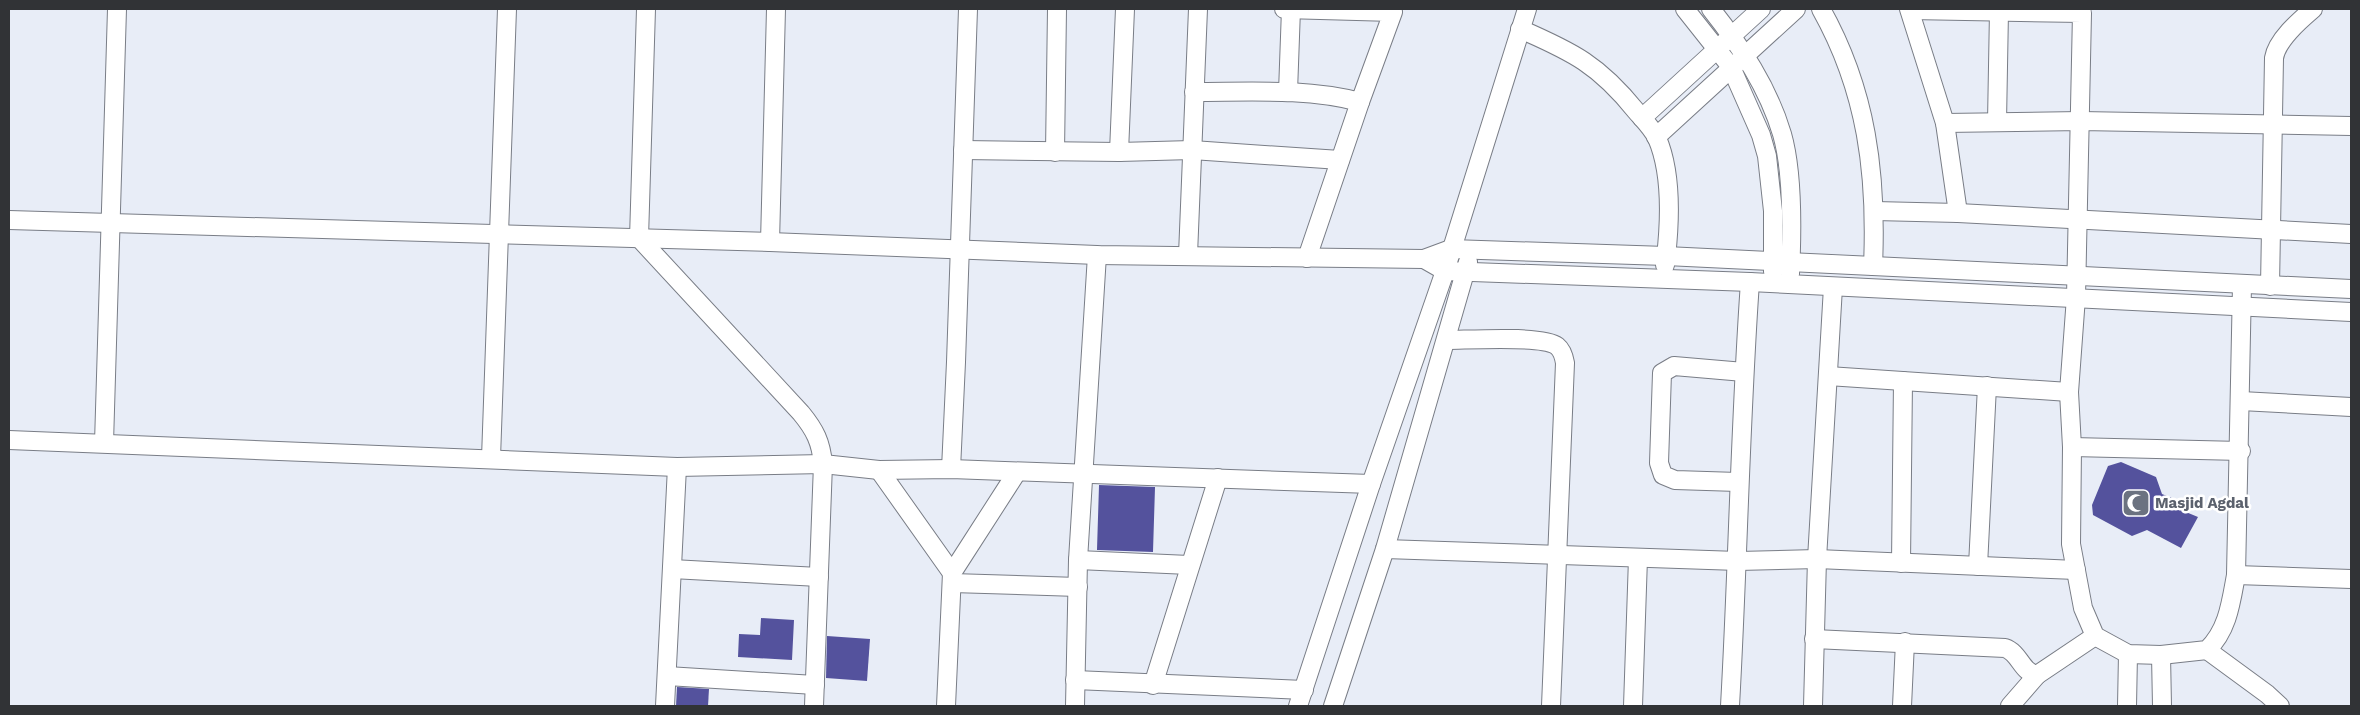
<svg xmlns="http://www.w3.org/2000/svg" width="2360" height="715" viewBox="0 0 2360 715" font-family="'Work Sans',sans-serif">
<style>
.building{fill:#54529d}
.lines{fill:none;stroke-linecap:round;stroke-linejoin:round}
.minor-casing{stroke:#797d86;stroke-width:20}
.minor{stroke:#fff;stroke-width:18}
.labels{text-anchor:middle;stroke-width:5;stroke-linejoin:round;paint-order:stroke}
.worship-label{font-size:15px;font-weight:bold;fill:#5b616d;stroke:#fff;text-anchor:start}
</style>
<rect width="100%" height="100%" fill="#e8edf7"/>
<!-- building -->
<g class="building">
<path d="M2121 462 2156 477 2162 494 2179 501 2181 510 2198 517 2181 548 2147 530 2132 536 2093 515 2092 505 2108 466Z"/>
<path d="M1099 485 1155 487 1153 552 1097 550Z"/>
<path d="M761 618 794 620 792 660 738 657 739 634 760 635Z"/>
<path d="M827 636 870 639 867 681 826 678Z"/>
<path d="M677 687 709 689 708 706H676Z"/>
</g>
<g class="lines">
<defs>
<g id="minor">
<path d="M646 9 639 238 801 413C815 430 821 442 823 464L814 706"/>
<path d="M1685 9 1731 67 1761 135 1767 156 1773 211V272"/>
<path d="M1711 9C1741 47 1768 87 1782 134 1793 172 1792 234 1790 274"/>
<path d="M1821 9C1867 91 1877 174 1873 266"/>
<path d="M1909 9 1945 123 1958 213"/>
<path d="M1910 10 2082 13 2076 297 2069 392 2072 447 2071 544 2083 608 2095 636 2128 654 2161 655 2207 650C2228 630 2231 602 2236 575L2242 285"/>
<path d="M1520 29C1573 52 1599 65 1636 111 1643 119 1652 128 1657 138 1673 175 1670 226 1665 265"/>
<path d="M1194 92C1250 92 1306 88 1360 102L1393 12 1284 9"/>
<path d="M1288 92 1291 9"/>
<path d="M1642 118 1761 9"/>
<path d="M1997 122 1999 11"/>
<path d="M1945 123 2081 121 2351 126"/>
<path d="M1656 137 1796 9"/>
<path d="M963 150 1119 152 1192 150 1340 160"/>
<path d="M1055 152 1057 9"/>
<path d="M1119 152 1125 9"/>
<path d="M1875 211 1958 213 2351 234"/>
<path d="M9 220 770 242 1097 255 1424 259 1451 249 1666 256 2351 289"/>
<path d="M770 242 776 9"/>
<path d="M1188 255 1198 9"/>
<path d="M1307 258 1360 102"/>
<path d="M1424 259 1445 271 1750 282 2351 312"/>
<path d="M2270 286 2274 58C2277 40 2299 21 2313 9"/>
<path d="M1447 340C1468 340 1543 335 1557 346 1562 350 1564 357 1565 363L1551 706"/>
<path d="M1828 376 2069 392"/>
<path d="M2241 401 2351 407"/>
<path d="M9 440 677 467 823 464 879 470 951 469 1371 484"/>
<path d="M104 443 117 9"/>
<path d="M2072 447 2241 451"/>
<path d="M491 458 507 9"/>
<path d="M951 469 956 362 968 9"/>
<path d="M879 470 952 573"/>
<path d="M1738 482 1675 480 1663 475 1659 463 1662 373 1674 366 1744 372"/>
<path d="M1385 549 1738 561 1817 559 2076 570"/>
<path d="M1078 560 1189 565"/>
<path d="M1901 563 1903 381"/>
<path d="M1978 566 1987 386"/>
<path d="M672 569 819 577"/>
<path d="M2236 575 2351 579"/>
<path d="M952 583 1078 587"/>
<path d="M1814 639 2005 648C2020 653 2021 672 2037 675L2095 636"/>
<path d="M2207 650 2267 694 2280 706"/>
<path d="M2161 655 2162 706"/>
<path d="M667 676 815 685"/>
<path d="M1075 680 1304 690"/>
<path d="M1153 685 1218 478"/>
<path d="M665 706 677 467"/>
<path d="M946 706 952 573 1017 472"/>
<path d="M1075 706 1078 560 1097 255"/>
<path d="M1298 706 1371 484 1445 271 1527 9"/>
<path d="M1333 706 1385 549 1468 262"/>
<path d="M1633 706 1638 558"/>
<path d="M1730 706C1738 565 1740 423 1750 282"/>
<path d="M1813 706 1817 559 1833 287"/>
<path d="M1902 706 1905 642"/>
<path d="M2010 706 2037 675"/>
<path d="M2127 706 2128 654"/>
</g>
</defs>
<!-- minor casing -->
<use href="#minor" class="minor-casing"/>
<!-- minor -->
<use href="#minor" class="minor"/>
</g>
<!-- icons -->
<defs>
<symbol id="mosque-square" viewBox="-11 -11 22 22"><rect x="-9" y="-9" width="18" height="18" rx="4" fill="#6b7280" stroke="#fff"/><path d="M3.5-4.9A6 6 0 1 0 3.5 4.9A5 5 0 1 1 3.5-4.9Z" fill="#fff"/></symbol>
</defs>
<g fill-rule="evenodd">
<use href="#mosque-square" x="2120" y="487" width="32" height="32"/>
</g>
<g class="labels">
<!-- worship labels -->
<g class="worship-label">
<text x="2155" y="508">Masjid Agdal</text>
</g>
</g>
<!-- border -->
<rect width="2360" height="715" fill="none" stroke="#313336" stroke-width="20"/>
</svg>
